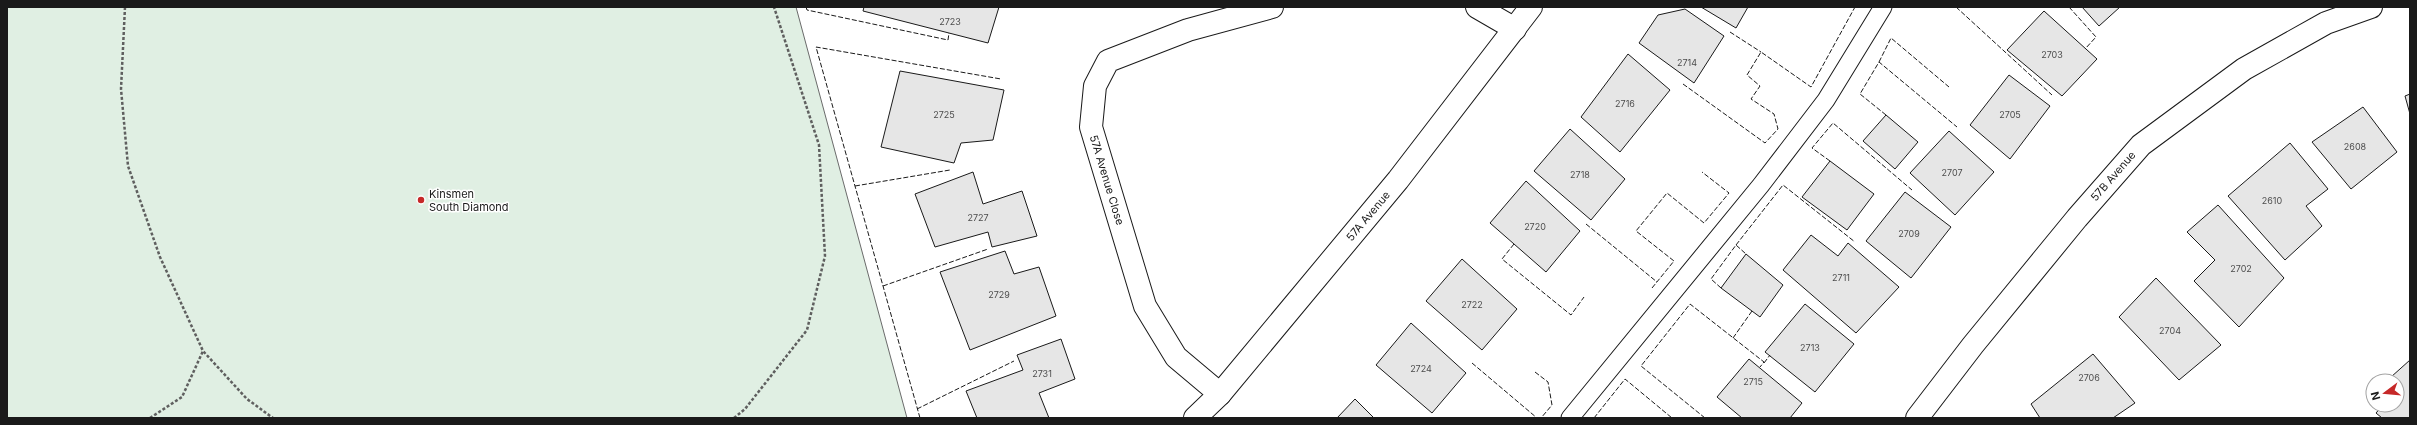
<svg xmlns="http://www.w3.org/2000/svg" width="2417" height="425" viewBox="0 0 2417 425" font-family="Inter,sans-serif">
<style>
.green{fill:#e0efe3;stroke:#6a6a6a}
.building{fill:#e6e6e6;stroke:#1a1a1a}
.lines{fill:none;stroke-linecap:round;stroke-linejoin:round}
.lane-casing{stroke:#1a1a1a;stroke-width:19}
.street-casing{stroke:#1a1a1a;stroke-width:24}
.secondary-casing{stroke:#1a1a1a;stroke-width:24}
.path{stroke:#5f5f5f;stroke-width:2.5;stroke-dasharray:3 2;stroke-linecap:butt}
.lane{stroke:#fff;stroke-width:17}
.street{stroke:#fff;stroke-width:22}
.secondary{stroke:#fff;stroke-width:22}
.fence{stroke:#1a1a1a;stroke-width:1;stroke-dasharray:5 2;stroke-linecap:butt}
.poi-dot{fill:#c62828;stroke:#fff;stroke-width:1.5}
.labels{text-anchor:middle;stroke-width:3;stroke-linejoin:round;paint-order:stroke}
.number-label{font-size:9px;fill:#4d4d4d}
.street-label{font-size:11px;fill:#1a1a1a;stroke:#fff}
.poi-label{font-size:11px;fill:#1a1a1a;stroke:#fff;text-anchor:start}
</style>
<rect width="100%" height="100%" fill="#fff"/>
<!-- green -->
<path class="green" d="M7 7H796L907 418H7Z"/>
<!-- building -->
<g class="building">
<path d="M864 7H999L988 43 863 11Z"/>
<path d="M1701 7H1748L1736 28Z"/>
<path d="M2082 7H2120L2099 26Z"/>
<path d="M1685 9 1724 36 1694 83 1639 43 1658 15Z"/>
<path d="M2044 11 2097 59 2062 96 2007 50Z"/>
<path d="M1628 54 1670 90 1620 152 1581 117Z"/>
<path d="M900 71 1004 90 993 140 961 143 954 163 881 147Z"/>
<path d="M2009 75 2050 106 2010 159 1970 125Z"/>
<path d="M2410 94V114L2405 96Z"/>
<path d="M2363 107 2397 152 2351 189 2312 142Z"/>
<path d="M1886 115 1918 142 1895 169 1863 141Z"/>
<path d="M1570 129 1625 179 1591 220 1534 171Z"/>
<path d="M1949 131 1994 172 1955 215 1910 173Z"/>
<path d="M2290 143 2328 189 2306 206 2322 226 2285 260 2228 196Z"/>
<path d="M1830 161 1874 194 1847 230 1802 197Z"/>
<path d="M973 172 983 204 1022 191 1037 236 992 247 988 232 935 247 915 194Z"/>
<path d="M1526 181 1580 231 1546 272 1490 223Z"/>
<path d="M1905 192 1951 227 1911 278 1866 241Z"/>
<path d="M2218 205 2284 278 2239 327 2194 281 2215 260 2187 232Z"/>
<path d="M1811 235 1838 256 1848 243 1899 287 1856 333 1783 270Z"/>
<path d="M1005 251 1014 274 1039 267 1056 316 970 350 940 272Z"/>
<path d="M1746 254 1783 285 1760 317 1721 288Z"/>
<path d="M1462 259 1517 309 1482 350 1426 301Z"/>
<path d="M2156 278 2221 345 2179 380 2119 317Z"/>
<path d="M1805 304 1854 344 1815 392 1765 352Z"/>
<path d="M1411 323 1466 373 1432 413 1376 365Z"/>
<path d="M1061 339 1075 379 1039 393 1049 418H977L966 391 1023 370 1017 355Z"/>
<path d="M2093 354 2135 403 2113 418H2040L2031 404Z"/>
<path d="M1749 359 1802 403 1790 418H1742L1717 397Z"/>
<path d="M2410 360V418H2382L2376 413 2383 405H2397V381H2393L2391 377Z"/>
<path d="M1355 399 1374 418H1337Z"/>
</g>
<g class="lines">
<defs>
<path id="lane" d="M1570 418 1761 185 1826 100 1883 7"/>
<g id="street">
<path d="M1477 7 1515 29"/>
<path d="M1220 394 1176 357 1145 306 1091 127 1095 86 1108 61 1188 30 1272 7"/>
<path d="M1917 418 1973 345 2077 218 2141 145 2244 69 2326 23 2371 7"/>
</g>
<path id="secondary" d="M1195 418 1220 394 1398 180 1531 7"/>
</defs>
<!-- lane casing -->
<use href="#lane" class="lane-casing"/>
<!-- street casing -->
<use href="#street" class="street-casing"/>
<!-- secondary casing -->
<use href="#secondary" class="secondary-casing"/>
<!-- path -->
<g class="path">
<path d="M125 7 121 89 128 166 160 257 203 351 247 399 273 418"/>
<path d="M150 418 182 397 203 351"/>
<path d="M734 418 745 409 807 330 825 256 819 145 774 7"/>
</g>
<!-- lane -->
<use href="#lane" class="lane"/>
<!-- street -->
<use href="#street" class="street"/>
<!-- secondary -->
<use href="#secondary" class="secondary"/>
<!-- fence -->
<g class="fence">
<path d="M806 7 807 10 948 40 949 33"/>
<path d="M1956 7 2052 95"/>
<path d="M2069 7 2096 37 2085 49"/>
<path d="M1730 32 1761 52"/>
<path d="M1879 62 1891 38 1949 87"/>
<path d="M1683 84 1765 143 1778 129 1774 114 1751 99 1760 86 1747 75 1761 52 1811 87 1855 7"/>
<path d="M1886 115 1860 94 1879 62 1957 127"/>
<path d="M1830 161 1812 148 1833 123 1912 190"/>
<path d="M855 186 950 170"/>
<path d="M1586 224 1657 282"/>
<path d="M1514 244 1502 259 1571 315 1584 297"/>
<path d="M1736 245 1783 185 1855 242"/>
<path d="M883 286 988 249"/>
<path d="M1652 288 1674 261 1636 231 1667 193 1704 223 1729 193 1702 172"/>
<path d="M1721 288 1711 279 1736 245 1746 254"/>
<path d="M1733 338 1752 311"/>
<path d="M1472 363 1537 418"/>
<path d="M1764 363 1770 355"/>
<path d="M1535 372 1548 382 1552 405 1541 418"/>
<path d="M917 409 1014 361"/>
<path d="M920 418 816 47 1001 79"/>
<path d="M1594 418 1625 379 1672 418"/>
<path d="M1705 418 1641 366 1690 304 1764 362 1760 367"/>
</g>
</g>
<!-- markers -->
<circle class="poi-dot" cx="421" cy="200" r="4"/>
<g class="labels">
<!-- number labels -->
<g class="number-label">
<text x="950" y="25">2723</text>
<text x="2052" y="58">2703</text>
<text x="1687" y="66">2714</text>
<text x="1625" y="107">2716</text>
<text x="944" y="118">2725</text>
<text x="2010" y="118">2705</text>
<text x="2355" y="150">2608</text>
<text x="1952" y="176">2707</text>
<text x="1580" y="178">2718</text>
<text x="2272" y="204">2610</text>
<text x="978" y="221">2727</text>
<text x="1535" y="230">2720</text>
<text x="1909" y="237">2709</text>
<text x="2241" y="272">2702</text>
<text x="1841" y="281">2711</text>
<text x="999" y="298">2729</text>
<text x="1472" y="308">2722</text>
<text x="2170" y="334">2704</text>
<text x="1810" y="351">2713</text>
<text x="1421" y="372">2724</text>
<text x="1042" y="377">2731</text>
<text x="2089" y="381">2706</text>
<text x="1753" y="385">2715</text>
</g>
<!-- street labels -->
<g class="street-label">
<text transform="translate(2113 176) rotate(-49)" y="4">57B Avenue</text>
<text transform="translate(1107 180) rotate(73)" y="4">57A Avenue Close</text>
<text transform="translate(1368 216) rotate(-50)" y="4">57A Avenue</text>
</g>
<!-- poi labels -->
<g class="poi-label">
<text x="429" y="198">Kinsmen<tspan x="429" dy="13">South Diamond</tspan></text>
</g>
</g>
<!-- border -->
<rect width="2417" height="425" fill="none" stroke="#1a1a1a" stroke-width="16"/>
<!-- north arrow -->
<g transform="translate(2385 393) rotate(254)"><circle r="19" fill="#ffffff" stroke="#a3a3a3"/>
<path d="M0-3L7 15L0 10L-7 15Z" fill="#c62828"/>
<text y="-6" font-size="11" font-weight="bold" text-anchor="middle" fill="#1a1a1a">N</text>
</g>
</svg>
